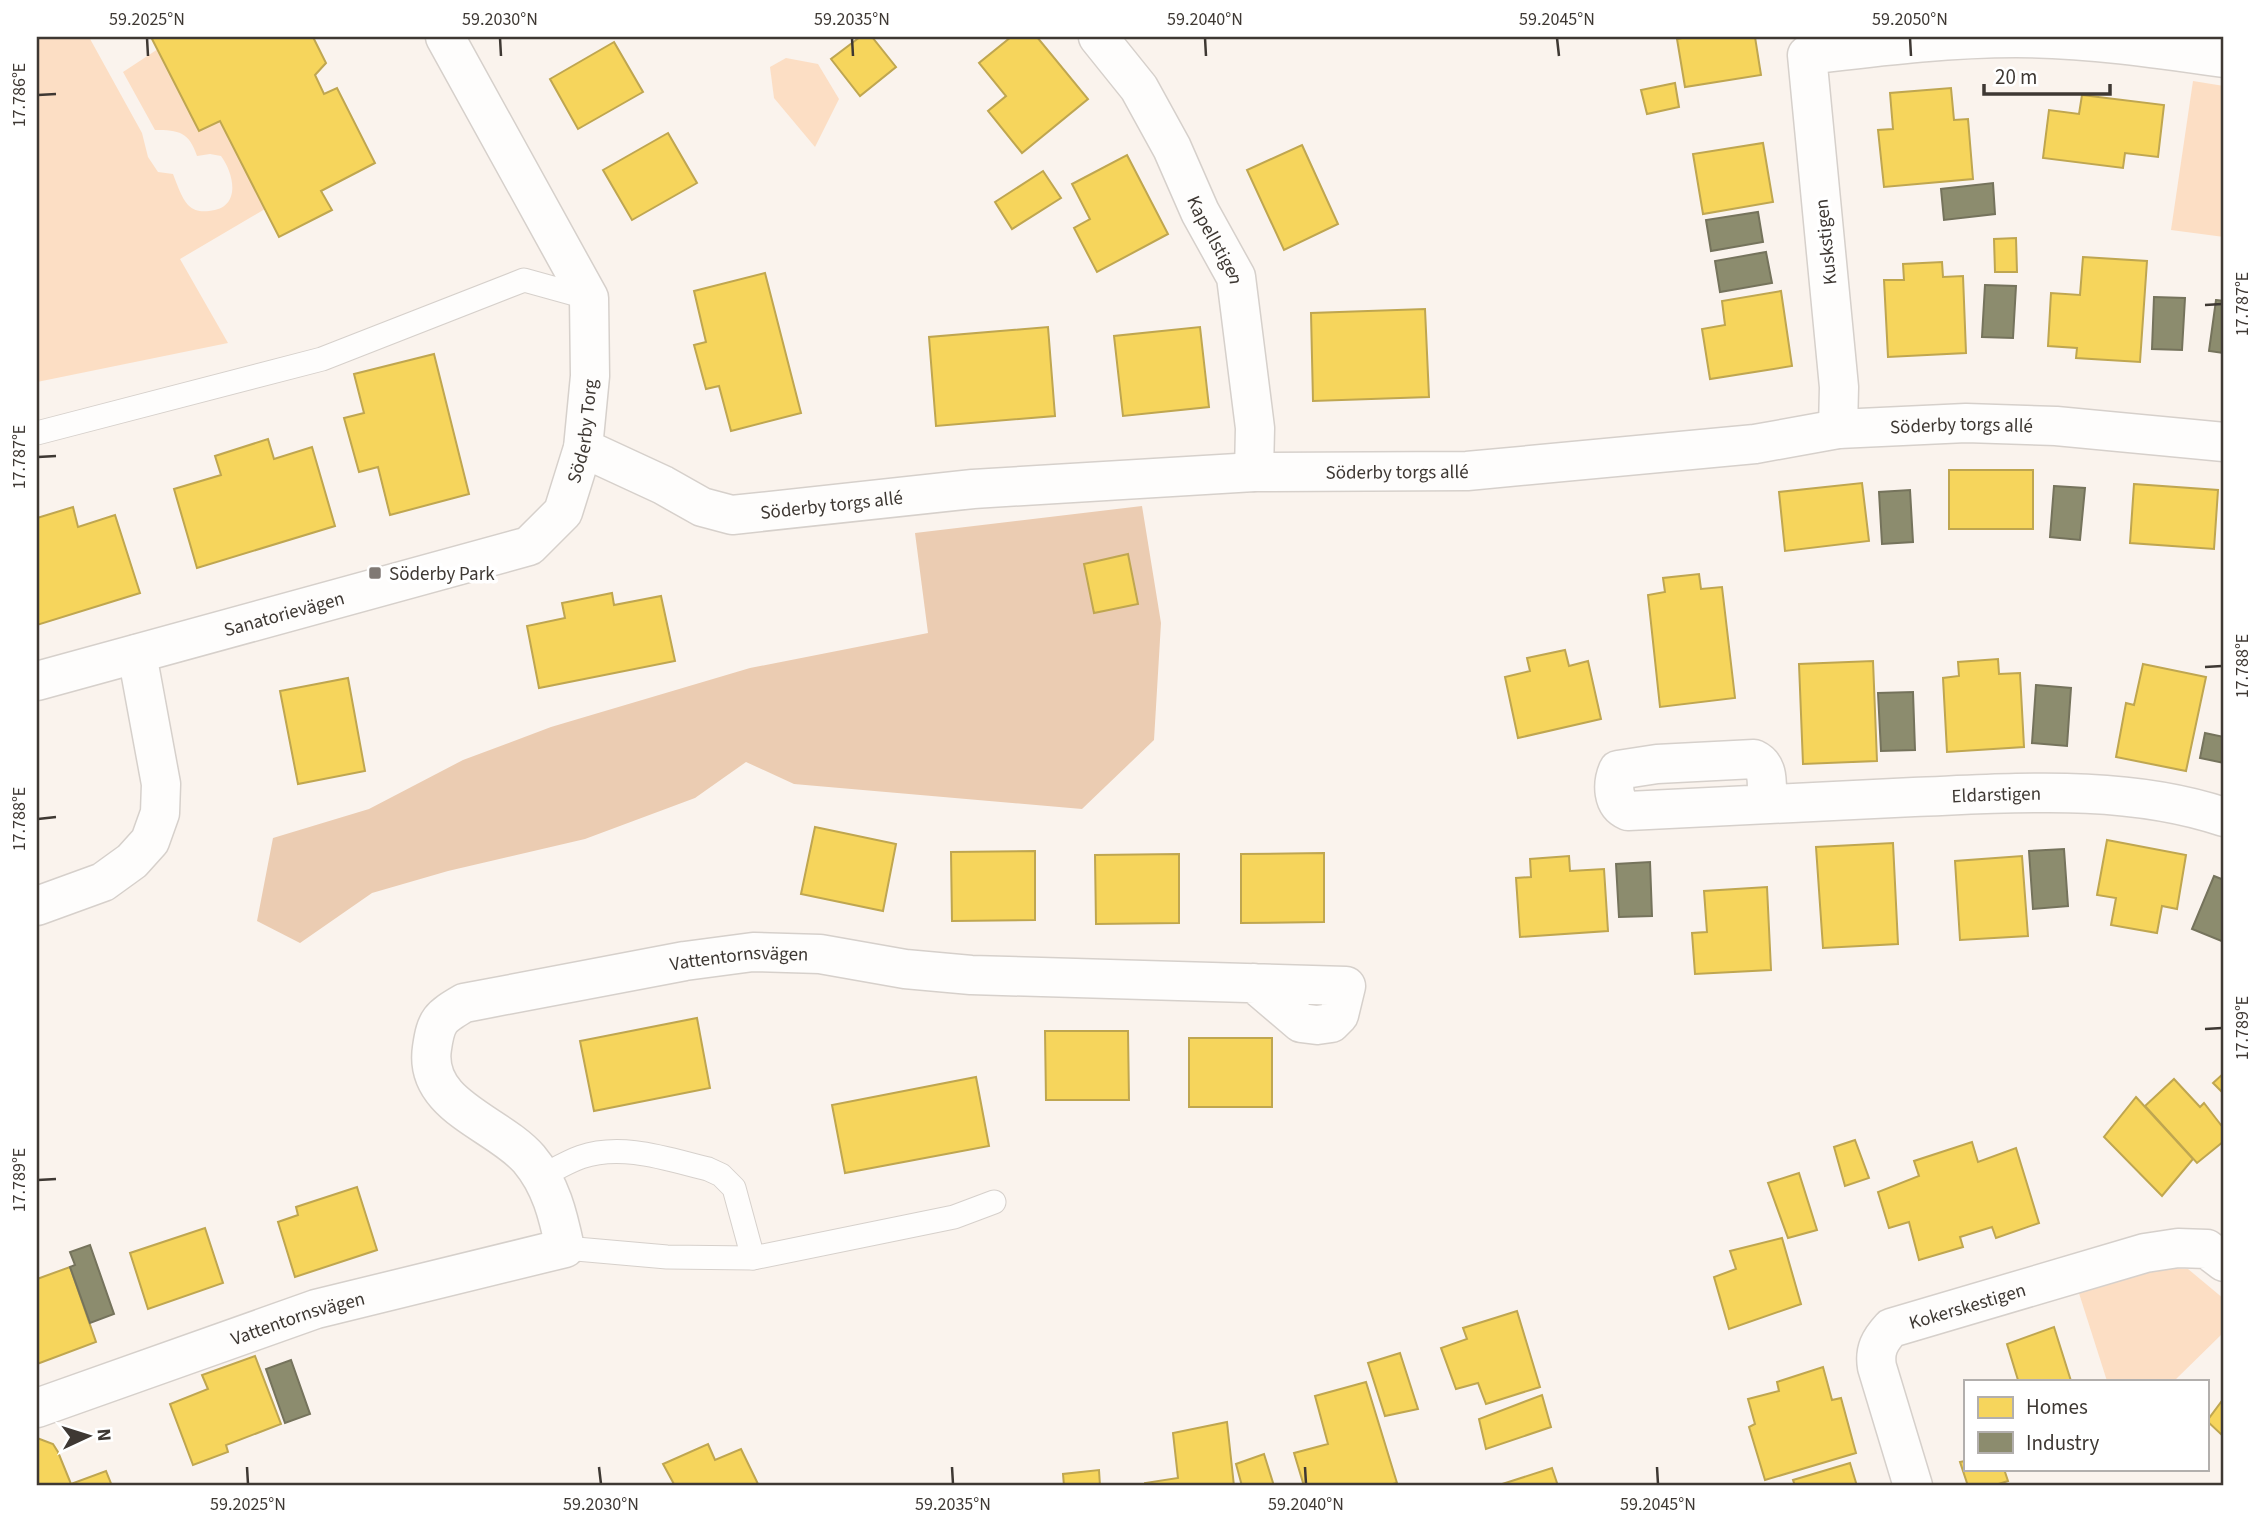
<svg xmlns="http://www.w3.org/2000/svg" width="2261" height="1523" viewBox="0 0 2261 1523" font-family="'Source Sans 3',sans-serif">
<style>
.green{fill:#fcdec4}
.forest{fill:#ebccb2}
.homes{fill:#f6d55c;stroke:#bfa650;stroke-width:2}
.industry{fill:#8c8c6e;stroke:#75735c;stroke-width:2}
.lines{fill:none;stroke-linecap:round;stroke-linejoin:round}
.lane-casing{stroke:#d6d0cb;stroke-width:25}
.street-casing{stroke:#d6d0cb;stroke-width:41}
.lane{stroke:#fefdfc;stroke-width:23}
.street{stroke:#fefdfc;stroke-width:38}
.ticks{fill:none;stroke:#3e3833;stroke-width:2.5}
.poi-dot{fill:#807974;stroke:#fff;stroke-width:2.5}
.labels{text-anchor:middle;stroke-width:7;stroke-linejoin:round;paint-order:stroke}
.street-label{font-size:19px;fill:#3e3833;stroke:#fff}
.poi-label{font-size:19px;fill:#3e3833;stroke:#fff;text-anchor:start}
.neatline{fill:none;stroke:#3e3833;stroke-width:2.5}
.ticks-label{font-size:18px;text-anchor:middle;fill:#3e3833}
</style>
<rect width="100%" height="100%" fill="#faf3ed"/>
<!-- green -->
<g class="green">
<path d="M37 37H89L142 133 148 157 158 172 173 174C177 184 181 197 188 205 194 211 201 212 209 211 241 209 235 175 221 156L210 154 197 156C189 132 179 130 155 130L123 72 158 49 199 131 220 121 265 209 180 259 228 343 37 382Z"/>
<path d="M786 58 818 64 839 99 815 147 774 98 770 67Z"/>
<path d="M2193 81 2224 86V237L2171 230Z"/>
<path d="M2152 1267 2188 1269 2224 1299V1332L2174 1381H2107L2077 1287Z"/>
</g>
<!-- forest -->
<path class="forest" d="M1142 506 1161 623 1154 740 1082 809 794 784 746 762 695 798 585 839 448 871 372 893 300 943 257 921 273 838 369 809 463 760 551 727 750 668 928 633 915 533Z"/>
<!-- homes -->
<g class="homes">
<path d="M151 37H313L326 63 315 75 324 94 337 88 375 163 321 191 332 210 279 237 220 121 199 131Z"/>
<path d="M860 37H872L896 67 860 96 831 59Z"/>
<path d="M1011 37H1037L1088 99 1022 153 988 111 1006 96 979 63Z"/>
<path d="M1687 37H1755L1761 75 1685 87 1677 39Z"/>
<path d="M614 42 643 92 578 129 550 79Z"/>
<path d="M1675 83 1679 107 1647 114 1641 90Z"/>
<path d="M1951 88 1954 120 1968 119 1973 179 1884 187 1878 130 1893 129 1890 93Z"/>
<path d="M2082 95 2164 105 2158 157 2125 153 2123 168 2043 158 2049 110 2079 114Z"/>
<path d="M668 133 697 183 632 220 603 170Z"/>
<path d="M1763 143 1773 202 1703 214 1693 154Z"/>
<path d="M1302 145 1338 224 1284 250 1247 170Z"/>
<path d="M1127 155 1168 234 1097 272 1074 228 1090 219 1072 184Z"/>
<path d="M1043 171 1061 198 1012 229 995 202Z"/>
<path d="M2016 238 2017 272H1995L1994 239Z"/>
<path d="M2083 257 2147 261 2140 362 2076 358 2077 348 2048 346 2051 293 2080 295Z"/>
<path d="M1942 262 1943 277 1963 276 1966 353 1888 357 1884 280H1904L1903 264Z"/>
<path d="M765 273 801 413 731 431 719 386 706 389 694 345 706 342 694 291Z"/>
<path d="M1781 291 1792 366 1710 379 1702 329 1725 325 1722 301Z"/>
<path d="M1425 309 1429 397 1313 401 1311 313Z"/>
<path d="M1048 327 1055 416 936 426 929 337Z"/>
<path d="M1200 327 1209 407 1123 416 1114 336Z"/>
<path d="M434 354 469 494 390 515 378 467 359 472 344 418 364 413 354 374Z"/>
<path d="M268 439 274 459 312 447 335 526 197 568 174 489 221 475 215 456Z"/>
<rect x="1949" y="470" width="84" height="59"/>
<path d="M1862 483 1869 541 1785 551 1779 492Z"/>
<path d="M2134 484 2218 490 2214 549 2130 543Z"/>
<path d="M73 507 78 527 115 515 140 593 37 625V518Z"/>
<path d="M1128 554 1138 604 1094 613 1084 564Z"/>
<path d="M1699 574 1701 589 1722 587 1735 698 1660 707 1648 595 1665 592 1663 578Z"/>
<path d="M612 593 614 605 661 596 675 661 539 688 527 626 565 618 562 603Z"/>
<path d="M1565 650 1569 666 1588 661 1601 719 1518 738 1505 677 1530 671 1527 658Z"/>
<path d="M1998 659 1999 674 2020 673 2024 747 1947 752 1943 678 1959 676 1958 662Z"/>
<path d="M1873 661 1877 761 1803 764 1799 664Z"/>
<path d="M2143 664 2206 677 2186 771 2116 757 2126 703 2134 705Z"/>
<path d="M348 678 365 771 298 784 280 691Z"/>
<path d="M815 827 896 844 883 911 801 894Z"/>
<path d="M2107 840 2186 855 2177 909 2162 906 2157 933 2111 925 2116 898 2097 895Z"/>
<path d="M1893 843 1898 944 1823 948 1816 847Z"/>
<path d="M1035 851V920L952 921 951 852Z"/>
<path d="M1324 853V922L1241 923V854Z"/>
<path d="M1179 854V923L1096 924 1095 855Z"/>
<path d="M1569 856 1570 871 1604 869 1608 931 1520 937 1516 878 1531 877 1530 859Z"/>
<path d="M2022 856 2028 936 1960 940 1955 861Z"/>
<path d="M1767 887 1771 970 1695 974 1692 933 1707 932 1704 891Z"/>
<path d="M697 1018 710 1088 594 1111 580 1041Z"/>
<path d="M1045 1031H1128L1129 1100H1046Z"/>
<rect x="1189" y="1038" width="83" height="69"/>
<path d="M2224 1073V1094L2213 1083Z"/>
<path d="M976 1077 989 1146 845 1173 832 1105Z"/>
<path d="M2174 1079 2200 1107 2204 1103 2224 1129V1141L2197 1163 2145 1106Z"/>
<path d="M2136 1097 2193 1159 2162 1196 2104 1137Z"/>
<path d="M1855 1140 1869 1178 1845 1186 1834 1147Z"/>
<path d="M1972 1142 1978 1162 2016 1148 2039 1223 1996 1238 1992 1227 1960 1237 1963 1247 1919 1260 1909 1222 1889 1228 1878 1192 1919 1176 1914 1161Z"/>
<path d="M1799 1173 1817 1230 1788 1238 1768 1183Z"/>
<path d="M357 1187 377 1250 295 1277 278 1222 298 1215 296 1207Z"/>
<path d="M205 1228 223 1283 148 1309 130 1253Z"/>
<path d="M1782 1238 1801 1304 1729 1329 1714 1277 1736 1269 1730 1251Z"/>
<path d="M70 1267 96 1342 37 1364V1279Z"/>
<path d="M1517 1311 1540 1387 1486 1404 1478 1383 1456 1389 1441 1348 1467 1339 1463 1328Z"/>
<path d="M2054 1327 2071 1381H2015L2018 1380 2007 1344Z"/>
<path d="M1400 1353 1418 1409 1385 1416 1368 1363Z"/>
<path d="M255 1356 281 1424 226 1445 228 1452 193 1465 170 1404 208 1389 202 1375Z"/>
<path d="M1823 1367 1832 1400 1841 1398 1856 1453 1765 1480 1749 1427 1755 1424 1748 1399 1779 1391 1777 1382Z"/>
<path d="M1366 1382 1397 1483 1384 1486H1304L1294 1453 1328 1444 1315 1396Z"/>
<path d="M1542 1395 1551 1427 1486 1449 1479 1419Z"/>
<path d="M2224 1398V1437L2207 1421Z"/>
<path d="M1227 1422 1234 1486H1145V1483L1178 1478 1173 1433Z"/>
<path d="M37 1438 53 1444 58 1452 71 1484 106 1471 112 1486H37Z"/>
<path d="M708 1444 715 1460 741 1449 759 1486H675L663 1464Z"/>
<path d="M1264 1454 1274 1486H1242L1236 1464Z"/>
<path d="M1965 1461V1469H2004L2008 1481 1992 1486H1968L1960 1462Z"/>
<path d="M1850 1463 1857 1486H1795L1793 1480Z"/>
<path d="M1552 1468 1558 1486H1496Z"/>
<path d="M1099 1470 1100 1486H1064L1063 1474Z"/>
</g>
<!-- industry -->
<g class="industry">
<path d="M1993 183 1995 214 1944 220 1941 189Z"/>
<path d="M1758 212 1763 242 1711 251 1706 220Z"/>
<path d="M1766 252 1772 283 1720 292 1715 261Z"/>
<path d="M1985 285 2016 286 2013 338 1982 337Z"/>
<path d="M2154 297 2185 298 2182 350 2152 349Z"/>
<path d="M2216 300 2224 301V353L2209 351Z"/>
<path d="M2054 486 2085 488 2080 540 2050 537Z"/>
<path d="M1910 490 1913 542 1882 544 1879 492Z"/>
<path d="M2036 685 2071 688 2067 746 2032 743Z"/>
<path d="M1913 692 1915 750 1881 751 1878 693Z"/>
<path d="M2205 733 2224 737V763L2200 758Z"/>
<path d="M2064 849 2068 906 2033 909 2029 851Z"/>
<path d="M1650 862 1652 916 1619 917 1616 864Z"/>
<path d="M2214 876 2224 880V942L2192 929Z"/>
<path d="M90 1245 114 1314 90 1323 70 1267 75 1265 70 1252Z"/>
<path d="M291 1360 310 1414 285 1423 266 1369Z"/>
</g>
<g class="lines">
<defs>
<g id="lane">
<path d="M37 433 322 359 524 280 589 298"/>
<path d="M542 1176C554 1170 567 1162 581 1157 622 1143 667 1159 708 1169L721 1175 734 1188 753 1258"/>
<path d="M565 1248 667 1257 753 1258 954 1217 994 1202"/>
</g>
<g id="street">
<path id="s1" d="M1098 37 1139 88 1172 148 1200 212 1236 277 1255 428 1254 472"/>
<path d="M1838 429 1839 387 1807 55C1876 47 1945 38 2016 38 2086 38 2155 48 2224 58"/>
<path id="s2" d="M583 448 663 485 702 507 732 515 973 489 1254 472 1467 471 1755 444 1838 429 1966 423 2056 426 2224 442"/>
<path id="s3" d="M37 681 529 546 563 512 583 448 590 376 589 298 445 37"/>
<path id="s4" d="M1767 804C1766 787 1771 767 1754 759L1657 764 1618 770C1612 784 1612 804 1628 811 1724 806 1819 801 1914 797 2017 793 2125 784 2224 817"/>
<path d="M37 906 103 882 132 861 150 841 160 813 161 784 137 654"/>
<path id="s5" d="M37 1408 316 1309 565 1248C558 1215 551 1185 529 1159 498 1123 423 1106 432 1048 436 1020 440 1017 464 1003L685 961 753 952 820 954 905 969 971 975 1346 986 1339 1015 1331 1023 1317 1025 1301 1023 1254 983"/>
<path id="s6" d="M1913 1486 1877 1367C1874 1350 1880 1340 1891 1328L2145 1253 2178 1248 2207 1249 2224 1262"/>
</g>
</defs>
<!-- lane casing -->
<use href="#lane" class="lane-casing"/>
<!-- street casing -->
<use href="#street" class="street-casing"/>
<!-- lane -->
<use href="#lane" class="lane"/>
<!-- street -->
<use href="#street" class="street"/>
</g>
<!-- ticks -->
<path class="ticks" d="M147 38 148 56M500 38 501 56M852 38 853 56M1205 38 1206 56M1557 38 1559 56M1910 38 1911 56M38 95 56 94M2205 305 2222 304M38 457 56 456M2205 667 2222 666M38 819 56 817M2205 1029 2222 1028M38 1180 56 1179M247 1467 248 1484M599 1467 601 1484M952 1467 953 1484M1305 1467 1306 1484M1657 1467 1658 1484"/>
<!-- markers -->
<rect class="poi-dot" x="368" y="566" width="14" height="14" rx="3.5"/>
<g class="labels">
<!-- street labels -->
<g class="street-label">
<text dy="7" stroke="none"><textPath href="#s1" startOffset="236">Kapellstigen</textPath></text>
<text transform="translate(1825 242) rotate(-96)" y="7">Kuskstigen</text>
<text dy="7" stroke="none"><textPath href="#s2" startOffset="1398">Söderby torgs allé</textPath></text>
<text dy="7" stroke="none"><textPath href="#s3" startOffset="642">Söderby Torg</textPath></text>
<text dy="7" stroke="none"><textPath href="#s2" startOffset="831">Söderby torgs allé</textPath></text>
<text dy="7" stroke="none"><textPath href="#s2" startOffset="264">Söderby torgs allé</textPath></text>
<text dy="7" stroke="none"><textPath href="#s3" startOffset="256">Sanatorievägen</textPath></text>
<text dy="7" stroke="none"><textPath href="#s4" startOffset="602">Eldarstigen</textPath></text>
<text dy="7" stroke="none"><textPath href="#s5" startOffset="1143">Vattentornsvägen</textPath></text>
<text dy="7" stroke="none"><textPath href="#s6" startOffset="247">Kokerskestigen</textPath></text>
<text dy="7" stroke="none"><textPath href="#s5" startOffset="276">Vattentornsvägen</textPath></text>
</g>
<!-- poi labels -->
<g class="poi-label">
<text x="389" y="580">Söderby Park</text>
</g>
</g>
<!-- border -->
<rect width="2261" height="1523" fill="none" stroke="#ffffff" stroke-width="77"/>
<!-- legend -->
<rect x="1964" y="1380" width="245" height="91" fill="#ffffff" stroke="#b2afad" stroke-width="2"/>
<rect x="1978" y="1397" width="35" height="21" fill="#f6d55c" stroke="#b2afad" stroke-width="2"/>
<text x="2026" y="1414" font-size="21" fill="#3e3833">Homes</text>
<rect x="1978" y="1432" width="35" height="21" fill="#8c8c6e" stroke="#b2afad" stroke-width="2"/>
<text x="2026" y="1450" font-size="21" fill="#3e3833">Industry</text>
<!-- north arrow -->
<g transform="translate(88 1436) rotate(86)" stroke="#ffffff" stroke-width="5" paint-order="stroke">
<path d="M0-5L12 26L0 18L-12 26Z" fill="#3e3833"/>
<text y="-10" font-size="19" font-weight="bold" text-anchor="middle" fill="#3e3833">N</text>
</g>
<!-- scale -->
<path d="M1984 84v10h126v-10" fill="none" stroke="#3e3833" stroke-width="3.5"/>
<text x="1995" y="84" font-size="21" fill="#3e3833" stroke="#ffffff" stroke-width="5" paint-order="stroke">20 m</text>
<rect x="38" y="38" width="2184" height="1446" class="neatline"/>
<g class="ticks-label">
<text x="147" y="25">59.2025°N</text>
<text x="500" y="25">59.2030°N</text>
<text x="852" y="25">59.2035°N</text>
<text x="1205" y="25">59.2040°N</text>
<text x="1557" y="25">59.2045°N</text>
<text x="1910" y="25">59.2050°N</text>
<text transform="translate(19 95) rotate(-90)" y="6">17.786°E</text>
<text transform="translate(2242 304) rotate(-90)" y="6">17.787°E</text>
<text transform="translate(19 457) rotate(-90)" y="6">17.787°E</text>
<text transform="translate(2242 666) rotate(-90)" y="6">17.788°E</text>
<text transform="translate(19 819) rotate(-90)" y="6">17.788°E</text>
<text transform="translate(2242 1028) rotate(-90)" y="6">17.789°E</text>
<text transform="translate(19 1180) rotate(-90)" y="6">17.789°E</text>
<text x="248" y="1510">59.2025°N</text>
<text x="601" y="1510">59.2030°N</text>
<text x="953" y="1510">59.2035°N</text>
<text x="1306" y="1510">59.2040°N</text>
<text x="1658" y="1510">59.2045°N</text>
</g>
</svg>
